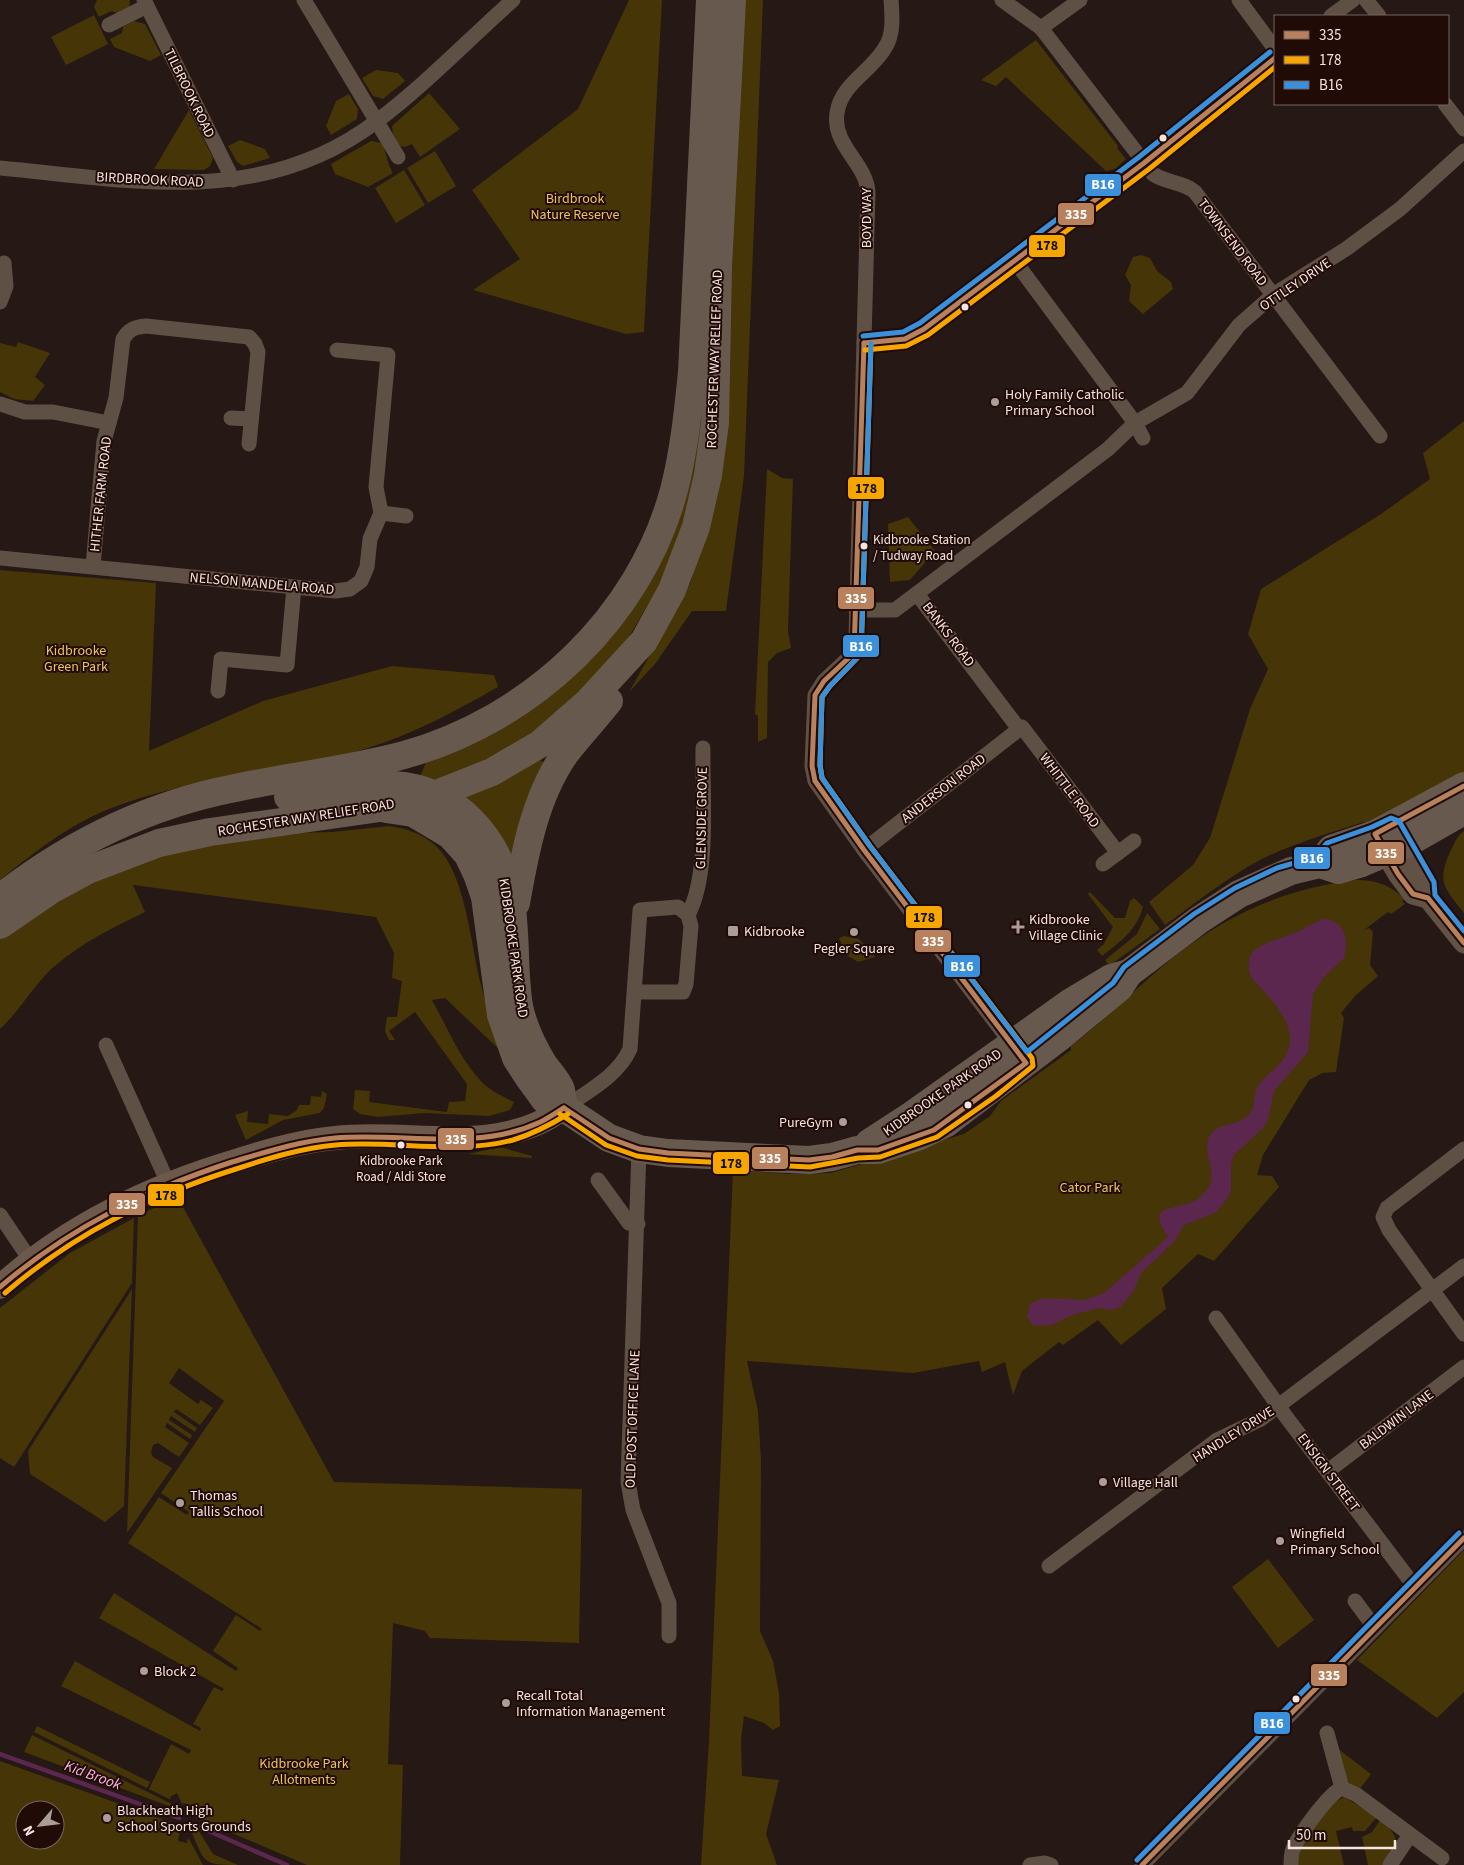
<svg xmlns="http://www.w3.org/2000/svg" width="1464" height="1865" viewBox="0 0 1464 1865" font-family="'Source Sans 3',sans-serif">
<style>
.green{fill:#463506;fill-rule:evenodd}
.water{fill:#5c274f}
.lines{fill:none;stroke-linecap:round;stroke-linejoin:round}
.stream{stroke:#5c274f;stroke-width:4.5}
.street{stroke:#5f5045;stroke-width:15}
.secondary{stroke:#625246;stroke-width:21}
.primary{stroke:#6c594b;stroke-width:24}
.highway{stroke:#68594f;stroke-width:28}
.bus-1-casing{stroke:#210b07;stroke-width:9}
.bus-2-casing{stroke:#210b07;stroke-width:9}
.bus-3-casing{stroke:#210b07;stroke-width:9}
.bus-1{stroke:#b6815c;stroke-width:5}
.bus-2{stroke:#f7a600;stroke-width:5}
.bus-3{stroke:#3a90db;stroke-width:5}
.bus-dot{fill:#f5e4e0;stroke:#210b07;stroke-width:2}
.poi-dot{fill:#ac9d99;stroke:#210b07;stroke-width:2}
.labels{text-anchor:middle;stroke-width:4;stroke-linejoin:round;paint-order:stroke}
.bus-label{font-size:13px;fill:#f5e4e0;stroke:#210b07;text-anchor:start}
.street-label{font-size:14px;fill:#f5e4e0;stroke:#210b07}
.park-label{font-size:14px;fill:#edc55b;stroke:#210b07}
.poi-label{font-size:14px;fill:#f5e4e0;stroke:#210b07;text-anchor:start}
.water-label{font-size:15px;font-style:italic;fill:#fbb4e8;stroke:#210b07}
.line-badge{stroke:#210b07;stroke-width:2}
.badge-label{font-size:14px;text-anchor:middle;font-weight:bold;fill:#fff}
.pale-badge-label{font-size:14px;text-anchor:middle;font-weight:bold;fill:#111}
</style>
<rect width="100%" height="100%" fill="#251815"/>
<!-- green -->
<g class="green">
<path d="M97 0H130L129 8 117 13 111 11 99 17 94 7Z"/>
<path d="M629 0H662L644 332 626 334 473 290 520 259 472 190 578 109Z"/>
<path d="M741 0H763L744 476 726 611H692L655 664 629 692 690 584 720 483Z"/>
<path d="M94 15 108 44 66 65 51 37Z"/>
<path d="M134 21 145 24 161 55 150 61 114 47 110 39 122 33 123 27Z"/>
<path d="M1036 40 1118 146 1117 148 1126 159 1115 169 1106 171 1006 77 996 86 981 80Z"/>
<path d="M376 70 398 73 405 81 383 99 373 96 362 78Z"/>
<path d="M429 93 460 129 420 157 412 144 405 147 400 146 393 134 392 126Z"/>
<path d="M349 94 358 109 357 119 331 135 326 126 336 101Z"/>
<path d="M189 110 213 158 210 166 204 170 154 169Z"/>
<path d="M240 140 265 149 270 158 243 166 237 162 228 146Z"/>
<path d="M371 141 382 143C387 154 387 163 393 173L368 187 335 174 331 164Z"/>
<path d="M435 151 456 186 428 203 407 168Z"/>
<path d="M404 170 425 205 396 223 375 188Z"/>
<path d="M1141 255 1150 258 1157 271 1171 282 1173 289 1143 314 1129 301 1131 285 1125 275 1133 257Z"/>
<path d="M18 342 50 353 35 377 45 385 33 401 14 399 0 392V343L16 347Z"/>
<path d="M696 420H702L697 460 683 528 660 584 629 637 595 679 538 730 490 759 432 783 419 779 427 760 600 642Z"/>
<path d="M1464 421V774L1368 824 1364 822C1329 833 1292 844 1260 860 1226 878 1196 903 1165 925L1149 902 1193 865 1210 838 1250 709 1268 669 1248 634 1261 589 1381 514 1430 479 1423 453Z"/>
<path d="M767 469 782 478 793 479 788 631 791 648 777 653 768 662 767 738 758 742V716L755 714Z"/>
<path d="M908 517 935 551 910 580 890 582 888 524Z"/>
<path d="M0 570 156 583 149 751 263 701 392 666 494 675 498 687C457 710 414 734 368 748 282 774 188 776 104 811 66 827 32 854 0 880Z"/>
<path d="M538 759 545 763 513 864 462 796Z"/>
<path d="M389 826C408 829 422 833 437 847 466 875 471 947 481 985 487 1009 495 1032 504 1054L445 998 432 1000C447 1027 460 1059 481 1081 490 1091 502 1096 514 1102L510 1110 489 1116 425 1113 378 1117 360 1114 353 1109 355 1090 370 1091 369 1102 447 1112 449 1102 465 1101 467 1084 415 1012 389 1031 395 1040H389L385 1031 387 1017H397L402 981 392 978 394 953 376 917 133 885 145 912C114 927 83 942 56 965 36 981 21 1010 0 1029V936L61 896 145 856 249 834 332 832Z"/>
<path d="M1464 831V913C1444 887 1436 882 1451 850 1455 842 1457 836 1464 831Z"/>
<path d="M1355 880C1376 880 1389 884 1405 899L1402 901 1405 904 1391 914 1388 912 1364 930 1369 928 1373 932 1370 965 1378 976 1355 996 1341 1013 1344 1018 1336 1072 1323 1073 1309 1080 1263 1155 1257 1175 1272 1176 1279 1187 1214 1261 1198 1254 1162 1288 1166 1309 1121 1345 1098 1320 1063 1345 1059 1342 1022 1371 1013 1395 1005 1362 982 1372 979 1361 913 1373 747 1361 758 1411 761 1460 760 1631 773 1661 779 1693 780 1726 773 1730 764 1723 744 1716 741 1740 742 1776 779 1780 766 1834 777 1865H701L709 1741 733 1170 790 1174 831 1173 964 1134 990 1116 1001 1101 1071 1050V1046C1099 1025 1123 1001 1149 978 1212 922 1271 891 1355 880Z"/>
<path d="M1090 892 1115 918H1125L1130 901 1134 898 1143 907C1137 930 1120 942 1102 956L1097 950 1104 944 1113 927 1088 894Z"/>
<path d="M1147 913 1160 929 1109 966 1105 960 1137 934Z"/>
<path d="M844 936 859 939 875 957 858 962 846 955 839 938Z"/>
<path d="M322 1091 327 1094 324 1108 320 1113 283 1120 246 1140 235 1115 248 1111 247 1122 268 1124 269 1114 288 1116 297 1110 299 1105H310L311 1096 321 1097Z"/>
<path d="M500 1147 532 1156V1158L468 1154Z"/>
<path d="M178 1198 334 1482 582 1489 579 1643 430 1638 425 1631 393 1623 388 1764 403 1765 400 1865H307L190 1815 185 1803 182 1804 177 1793 170 1797 171 1800 149 1789 171 1744 189 1754 191 1750 61 1686 75 1661 200 1731 201 1728 193 1724 214 1687 222 1691 224 1689 99 1618 114 1593 236 1671 238 1668 213 1651 236 1615 260 1631 262 1629 128 1543 159 1497 187 1515 189 1512 161 1493 224 1401 179 1368 169 1383 198 1404 201 1400 213 1408 200 1425 176 1409 174 1412 197 1428 195 1432 171 1416 169 1420 192 1435 190 1439 167 1423 165 1427 189 1443 179 1457 158 1443 153 1445 151 1453 153 1457 172 1468 127 1533 138 1215Z"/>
<path d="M134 1218 132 1283 14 1467 0 1458V1308L70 1253Z"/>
<path d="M132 1289 124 1506 105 1522 30 1474 28 1451Z"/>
<path d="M1464 1550V1692L1437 1718 1357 1660Z"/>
<path d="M1268 1559 1314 1620 1278 1648 1232 1587Z"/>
<path d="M37 1726 150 1782 147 1788 34 1732Z"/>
<path d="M32 1735 172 1804 174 1808 24 1752Z"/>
<path d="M1337 1748 1371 1774 1359 1790 1347 1781Z"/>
<path d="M0 1761 181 1826 178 1841 187 1843 188 1838 189 1839 203 1865H0ZM25 1810H55V1840H25Z"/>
<path d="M1344 1797 1377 1817 1365 1831H1353L1352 1827 1336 1831 1344 1865H1296L1300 1848 1331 1804Z"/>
<path d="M1380 1820C1403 1839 1397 1842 1384 1865H1368L1362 1837 1372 1832Z"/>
<path d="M197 1828 213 1854 238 1865C202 1865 205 1863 191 1831Z"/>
</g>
<!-- water -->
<path class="water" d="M1323 919C1345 920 1349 940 1344 958L1324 977 1313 994 1308 1052 1274 1091 1268 1120 1264 1127 1234 1155 1231 1163V1192L1227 1199 1215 1213 1184 1225 1174 1242 1141 1273 1133 1292 1120 1307 1112 1310 1100 1308 1072 1315 1051 1325 1034 1326 1027 1317 1030 1304 1043 1298 1085 1300 1104 1293 1168 1237C1145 1203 1173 1211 1192 1202 1198 1200 1203 1194 1207 1190 1220 1172 1200 1152 1210 1135 1217 1124 1234 1125 1244 1119 1259 1109 1251 1097 1258 1086 1264 1077 1275 1070 1282 1061 1306 1029 1270 1000 1251 977 1240 945 1270 943 1292 934 1303 930 1312 923 1323 919Z"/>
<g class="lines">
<!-- stream -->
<g class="stream">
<path d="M0 1754 179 1818"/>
<path d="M190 1823 287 1865"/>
</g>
<!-- street -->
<g class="street">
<path d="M144 0 233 180"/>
<path d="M304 0 398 157"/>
<path d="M891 0C892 14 894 33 886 46 873 71 841 83 837 113 832 146 867 163 868 193L856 637 854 653 824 681 815 695 812 766 815 781 864 850 1015 1048"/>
<path d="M1002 0 1041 28 1080 0"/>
<path d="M1239 0 1275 49"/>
<path d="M1366 0 1379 16"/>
<path d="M1331 16 1353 0"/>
<path d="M109 25 147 6"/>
<path d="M1041 28 1153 174C1166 183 1184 182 1195 192L1380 436"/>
<path d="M1445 104 1464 129"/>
<path d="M0 168C131 180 262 209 377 121 425 85 468 40 513 0"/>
<path d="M1014 260 1135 423 1143 438"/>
<path d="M0 302 6 286 4 263"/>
<path d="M864 343 905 339 924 329 1144 163 1275 58"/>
<path d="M0 404 25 412H53L109 423"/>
<path d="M231 418 251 419"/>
<path d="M381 513 406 516"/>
<path d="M0 558 335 591 350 589 361 581 367 567 370 539 381 513 376 487 388 355 337 350"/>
<path d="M93 566 104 441 116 398 123 339C129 329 135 327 146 326L249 337 255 344 258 352 249 444"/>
<path d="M917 594 1019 729"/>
<path d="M856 610H895L1108 449 1135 423 1187 393 1239 325 1273 295 1346 249 1400 209 1464 151"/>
<path d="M218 691 221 659 287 665 294 587"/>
<path d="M864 850 1022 727 1118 853"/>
<path d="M1103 864 1134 841"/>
<path d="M688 915C710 874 702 796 703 748"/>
<path d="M106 1045 168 1183"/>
<path d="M564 1108C588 1091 618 1076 630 1049L640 910 678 907 688 915 691 926 686 984 683 992H635"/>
<path d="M639 1149 628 1482 633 1510 669 1603V1636"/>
<path d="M1464 1149 1387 1208 1383 1217 1389 1230 1464 1334"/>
<path d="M598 1180 629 1223 638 1224"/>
<path d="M0 1215 31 1261"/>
<path d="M1216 1318 1287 1418 1415 1587"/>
<path d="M1328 1471 1464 1367"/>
<path d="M1049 1566 1217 1440 1261 1419 1464 1266"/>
<path d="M1355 1601 1375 1628"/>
<path d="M1327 1733 1342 1788"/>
<path d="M1030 1865 1045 1863 1051 1865"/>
<path d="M1142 1865 1464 1538"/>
<path d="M1291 1865C1291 1860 1291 1854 1293 1849 1299 1835 1329 1793 1342 1788L1357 1795 1442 1858"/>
<path d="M1390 1865 1410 1835"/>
</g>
<!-- secondary -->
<g class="secondary">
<path d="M1397 832 1427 885 1428 898"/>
<path d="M1378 840 1398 874 1413 894 1428 898 1464 943"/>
</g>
<!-- primary -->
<path class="primary" d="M0 1287C68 1225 151 1186 239 1160 270 1150 302 1141 335 1138 411 1129 497 1158 564 1108"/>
<!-- highway -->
<g class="highway">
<path d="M288 797C323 792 359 783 394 785 456 789 499 838 510 896 517 932 513 970 519 1006 523 1026 533 1047 544 1065 549 1072 558 1081 561 1090 562 1096 563 1102 564 1108"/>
<path d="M386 809 413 813 430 823 450 835 468 855 477 874 485 897 501 1015 516 1058 529 1078 545 1100 564 1108 609 1138 639 1149 668 1153 809 1160 832 1157 857 1150H878L920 1136 945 1124 1061 1036 1119 988 1129 973"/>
<path d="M1320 864 1331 849 1375 834 1464 786"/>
<path d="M0 898C70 843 148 805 235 788 291 776 348 770 404 755 531 720 640 618 674 490 684 451 688 412 692 372L710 0"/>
<path d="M516 903C525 852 535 797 565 754 579 736 595 719 609 701"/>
<path d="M0 925 51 890 88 870 159 843 210 832 380 808 434 795 492 772 540 744 588 702 644 641 672 590 696 527 708 475 715 423 718 266 732 0"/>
<path d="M869 1143 912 1115 1071 1002 1111 978 1129 973 1199 920 1239 894 1291 871 1320 864 1338 870 1362 863 1404 845 1464 811"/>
</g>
<defs>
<g id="bus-1">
<path d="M864 343 905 339 924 329 1144 163 1275 58"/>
<path d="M1464 786 1375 834 1398 874 1413 894 1428 898 1464 943"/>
<path d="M564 1108 609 1138 639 1149 668 1153 809 1160 832 1157 857 1150H878L934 1130 1026 1063 864 850 815 781 812 766 815 695 824 681 854 653 864 343"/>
<path d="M0 1287C69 1228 146 1190 232 1162 266 1152 300 1141 335 1138 401 1132 475 1152 538 1123 547 1119 555 1113 564 1108"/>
<path d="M1142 1865 1464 1538"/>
</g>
<g id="bus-2">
<path d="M865 350 906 346 928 335 1149 169 1275 67"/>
<path d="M560 1114 606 1145 637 1156 668 1160 810 1167 858 1158 880 1157 937 1137 996 1096 1033 1066 1032 1058 870 846 822 778 820 765 822 697 830 686 861 654 871 343"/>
<path d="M5 1293C74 1234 150 1196 236 1169 269 1158 302 1148 336 1145 394 1140 456 1155 513 1140 533 1134 550 1125 568 1114"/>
</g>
<g id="bus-3">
<path d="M863 336 903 332 920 323 1139 157 1270 52"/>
<path d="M871 343 861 654 830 686 822 697 820 765 822 778 870 846 1027 1052 1113 983 1124 967 1194 914 1235 888 1277 868 1315 857 1327 843 1372 827 1391 818 1399 821 1434 882 1435 895 1464 931"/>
<path d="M1137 1860 1459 1533"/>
</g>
</defs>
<!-- bus-1 casing -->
<use href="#bus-1" class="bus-1-casing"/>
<!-- bus-2 casing -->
<use href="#bus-2" class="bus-2-casing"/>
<!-- bus-3 casing -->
<use href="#bus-3" class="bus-3-casing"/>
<!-- bus-1 -->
<use href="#bus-1" class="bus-1"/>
<!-- bus-2 -->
<use href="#bus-2" class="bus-2"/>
<!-- bus-3 -->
<use href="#bus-3" class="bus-3"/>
</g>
<!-- markers -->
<g class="bus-dot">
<circle cx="1163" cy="138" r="4.5"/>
<circle cx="965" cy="307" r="4.5"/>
<circle cx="864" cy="546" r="4.5"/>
<circle cx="968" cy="1105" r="4.5"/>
<circle cx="401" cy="1145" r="4.5"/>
<circle cx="1296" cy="1699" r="4.5"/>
</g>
<g class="poi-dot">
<circle cx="995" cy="402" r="5"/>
<path d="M1015.5 919.5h5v5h5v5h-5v5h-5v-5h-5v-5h5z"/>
<rect x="727" y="925" width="12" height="12" rx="2.5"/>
<circle cx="854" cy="932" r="5"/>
<circle cx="843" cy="1122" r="5"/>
<circle cx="1103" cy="1482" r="5"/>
<circle cx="180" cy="1503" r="5"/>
<circle cx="1280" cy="1541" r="5"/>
<circle cx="144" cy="1671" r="5"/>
<circle cx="506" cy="1703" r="5"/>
<circle cx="107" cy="1818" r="5"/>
</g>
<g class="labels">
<!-- bus labels -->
<g class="bus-label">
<text x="873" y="544">Kidbrooke Station<tspan x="873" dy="16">/ Tudway Road</tspan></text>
<text x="401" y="1165" text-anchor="middle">Kidbrooke Park<tspan x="401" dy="16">Road / Aldi Store</tspan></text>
</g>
<!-- street labels -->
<g class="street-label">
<text transform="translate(190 93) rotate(64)" y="5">TILBROOK ROAD</text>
<text transform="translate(150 179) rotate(3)" y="5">BIRDBROOK ROAD</text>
<text transform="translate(866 218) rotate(-90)" y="5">BOYD WAY</text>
<text transform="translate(1233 242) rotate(53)" y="5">TOWNSEND ROAD</text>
<text transform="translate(1295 284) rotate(-34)" y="5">OTTLEY DRIVE</text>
<text transform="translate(714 359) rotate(-88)" y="5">ROCHESTER WAY RELIEF ROAD</text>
<text transform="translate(100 494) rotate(-84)" y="5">HITHER FARM ROAD</text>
<text transform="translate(262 583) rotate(5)" y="5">NELSON MANDELA ROAD</text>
<text transform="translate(949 634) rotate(53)" y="5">BANKS ROAD</text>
<text transform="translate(943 788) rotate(-38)" y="5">ANDERSON ROAD</text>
<text transform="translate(1070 790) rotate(53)" y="5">WHITTLE ROAD</text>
<text transform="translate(306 817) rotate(-9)" y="5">ROCHESTER WAY RELIEF ROAD</text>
<text transform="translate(701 818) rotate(-89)" y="5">GLENSIDE GROVE</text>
<text transform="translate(514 948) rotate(82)" y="5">KIDBROOKE PARK ROAD</text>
<text transform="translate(942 1092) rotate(-35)" y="5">KIDBROOKE PARK ROAD</text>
<text transform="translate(632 1419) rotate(-88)" y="5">OLD POST OFFICE LANE</text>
<text transform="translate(1396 1419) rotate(-37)" y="5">BALDWIN LANE</text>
<text transform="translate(1233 1434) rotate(-32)" y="5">HANDLEY DRIVE</text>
<text transform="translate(1329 1472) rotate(53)" y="5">ENSIGN STREET</text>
</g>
<!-- park labels -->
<g class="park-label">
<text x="575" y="203">Birdbrook<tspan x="575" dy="16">Nature Reserve</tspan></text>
<text x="76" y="655">Kidbrooke<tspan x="76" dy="16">Green Park</tspan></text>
<text x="1090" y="1192">Cator Park</text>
<text x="304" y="1768">Kidbrooke Park<tspan x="304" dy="16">Allotments</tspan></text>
</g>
<!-- poi labels -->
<g class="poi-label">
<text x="1005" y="399">Holy Family Catholic<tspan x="1005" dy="16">Primary School</tspan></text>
<text x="1029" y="924">Kidbrooke<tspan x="1029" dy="16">Village Clinic</tspan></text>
<text x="744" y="936">Kidbrooke</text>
<text x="854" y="953" text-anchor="middle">Pegler Square</text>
<text x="833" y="1127" text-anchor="end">PureGym</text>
<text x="1113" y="1487">Village Hall</text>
<text x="190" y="1500">Thomas<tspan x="190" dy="16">Tallis School</tspan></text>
<text x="1290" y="1538">Wingfield<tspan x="1290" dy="16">Primary School</tspan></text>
<text x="154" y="1676">Block 2</text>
<text x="516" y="1700">Recall Total<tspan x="516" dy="16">Information Management</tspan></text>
<text x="117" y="1815">Blackheath High<tspan x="117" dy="16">School Sports Grounds</tspan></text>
</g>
<!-- water labels -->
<g class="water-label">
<text transform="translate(93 1775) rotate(20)" y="5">Kid Brook</text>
</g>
</g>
<g class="line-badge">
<rect x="1084" y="173" width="38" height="24" rx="5" fill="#3a90db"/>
<rect x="1057" y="202" width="38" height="24" rx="5" fill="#b6815c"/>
<rect x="1028" y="234" width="38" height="24" rx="5" fill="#f7a600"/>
<rect x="847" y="476" width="38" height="24" rx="5" fill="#f7a600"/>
<rect x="837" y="586" width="38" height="24" rx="5" fill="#b6815c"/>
<rect x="842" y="634" width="38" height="24" rx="5" fill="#3a90db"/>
<rect x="1367" y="841" width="38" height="24" rx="5" fill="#b6815c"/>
<rect x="1293" y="846" width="38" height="24" rx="5" fill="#3a90db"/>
<rect x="905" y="905" width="38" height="24" rx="5" fill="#f7a600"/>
<rect x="914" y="929" width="38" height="24" rx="5" fill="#b6815c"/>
<rect x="943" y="954" width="38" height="24" rx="5" fill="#3a90db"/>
<rect x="437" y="1127" width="38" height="24" rx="5" fill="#b6815c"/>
<rect x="751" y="1146" width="38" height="24" rx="5" fill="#b6815c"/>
<rect x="712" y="1151" width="38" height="24" rx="5" fill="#f7a600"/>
<rect x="147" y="1183" width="38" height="24" rx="5" fill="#f7a600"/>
<rect x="108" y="1192" width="38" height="24" rx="5" fill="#b6815c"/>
<rect x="1310" y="1663" width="38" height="24" rx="5" fill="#b6815c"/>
<rect x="1253" y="1711" width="38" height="24" rx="5" fill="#3a90db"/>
</g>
<g class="badge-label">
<text x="1103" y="189">B16</text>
<text x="1076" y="219">335</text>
<text x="856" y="603">335</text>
<text x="861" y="651">B16</text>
<text x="1386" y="858">335</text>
<text x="1312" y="863">B16</text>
<text x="933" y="946">335</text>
<text x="962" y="971">B16</text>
<text x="456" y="1144">335</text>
<text x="770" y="1163">335</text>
<text x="127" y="1209">335</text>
<text x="1329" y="1680">335</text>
<text x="1272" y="1728">B16</text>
</g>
<g class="pale-badge-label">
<text x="1047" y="250">178</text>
<text x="866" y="493">178</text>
<text x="924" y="922">178</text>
<text x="731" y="1168">178</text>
<text x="166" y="1200">178</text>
</g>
<!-- legend -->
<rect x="1274" y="15" width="175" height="90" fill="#210b07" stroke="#76625e"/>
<rect x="1284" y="31" width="25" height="8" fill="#b6815c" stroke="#76625e"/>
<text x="1319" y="40" font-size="15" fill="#f5e4e0">335</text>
<rect x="1284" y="56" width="25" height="8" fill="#f7a600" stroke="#76625e"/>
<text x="1319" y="65" font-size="15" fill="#f5e4e0">178</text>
<rect x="1284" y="81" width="25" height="8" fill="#3a90db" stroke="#76625e"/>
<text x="1319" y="90" font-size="15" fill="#f5e4e0">B16</text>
<!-- north arrow -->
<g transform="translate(40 1825) rotate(242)"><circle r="24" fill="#210b07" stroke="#76625e"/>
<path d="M0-4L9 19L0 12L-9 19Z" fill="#ac9d99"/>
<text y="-8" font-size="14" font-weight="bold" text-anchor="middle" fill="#f5e4e0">N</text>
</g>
<!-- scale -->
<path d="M1289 1840v8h106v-8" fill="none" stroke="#f5e4e0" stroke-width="2.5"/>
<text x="1296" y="1840" font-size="15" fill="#f5e4e0" stroke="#210b07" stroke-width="4" paint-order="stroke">50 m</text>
</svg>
